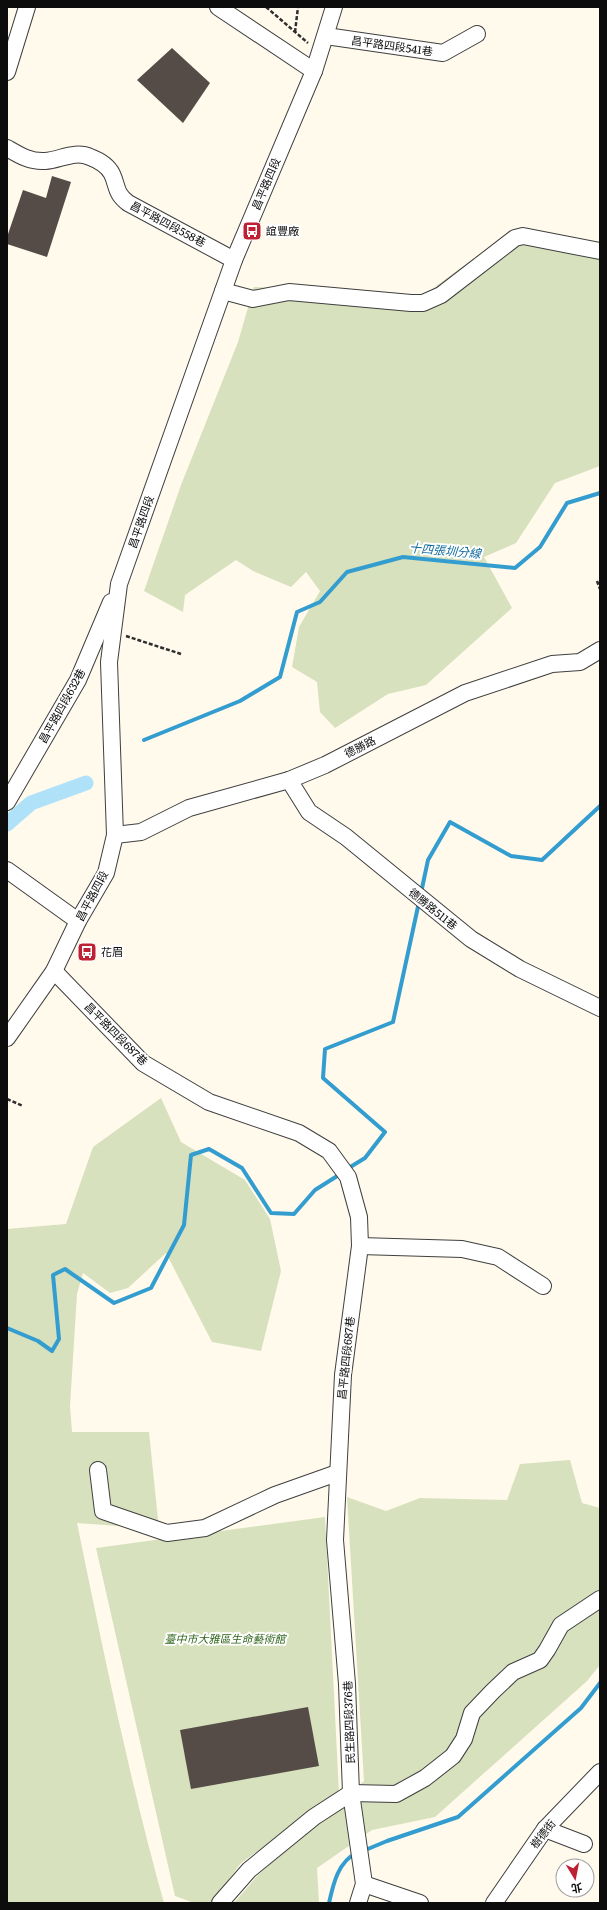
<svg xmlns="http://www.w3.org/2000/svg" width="607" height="1910" viewBox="0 0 607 1910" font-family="Literata,'Noto Sans TC',serif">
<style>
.cemetery{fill:#d8e1bd}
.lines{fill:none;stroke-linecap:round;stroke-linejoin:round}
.stream{stroke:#349dd0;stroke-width:4}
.canal{stroke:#afe2f8;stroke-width:15}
.building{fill:#554c48}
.minor-casing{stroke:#3f3f3f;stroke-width:18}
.path{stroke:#2e2e2e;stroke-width:2.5;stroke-dasharray:4 2;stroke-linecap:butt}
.minor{stroke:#fff;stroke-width:16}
.labels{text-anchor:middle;stroke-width:4;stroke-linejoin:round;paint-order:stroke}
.street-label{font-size:11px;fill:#0c0c0c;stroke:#fff}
.poi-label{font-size:11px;fill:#0c0c0c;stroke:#fff;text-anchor:start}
.park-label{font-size:11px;font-style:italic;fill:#30651b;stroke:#fff}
.water-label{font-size:12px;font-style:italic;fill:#136da1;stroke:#fff}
</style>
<rect width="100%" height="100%" fill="#fffaec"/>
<!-- cemetery -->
<g class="cemetery">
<path d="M508 233 600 252V466L555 483 516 543 484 557 512 608 426 685 388 694 335 728 320 712 317 682 292 667 299 627 320 591 306 572 291 587 253 571 236 560 185 595 183 612 144 591 181 485 238 342 254 287 289 288 420 298Z"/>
<path d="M161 1098 181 1142 245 1180 270 1219 281 1271 261 1351 212 1342 166 1253 128 1288 110 1293 83 1273 77 1294 70 1406 72 1432H149L159 1529 77 1523C103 1650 129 1778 164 1903H7V1229L66 1224 93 1147Z"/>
<path d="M570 1460 582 1503 600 1508V1665L587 1681 435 1817 372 1830 317 1868 319 1903H234L257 1876 364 1781 347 1497 386 1511 420 1498 507 1500 520 1464Z"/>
<path d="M325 1517 339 1793 241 1863 211 1903H194L175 1896 96 1548Z"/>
</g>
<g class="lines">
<!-- stream -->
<g class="stream">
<path d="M144 740 240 701 280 677 297 612 320 602 347 572 403 557 515 568 540 547 567 503 600 493"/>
<path d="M421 893 428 860 450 822 511 856 542 860 600 806"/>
<path d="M347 1169 365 1158 385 1132 323 1078 325 1049 393 1022 419 902"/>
<path d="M7 1328 38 1341 52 1351 59 1339 53 1275 65 1269 114 1303 151 1288 184 1225 191 1155 209 1149 242 1168 271 1213 294 1214 315 1190 342 1173"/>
<path d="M363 1851 387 1841 458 1817 581 1708 600 1683"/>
<path d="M329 1903C333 1885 338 1861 357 1853"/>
</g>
<!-- canal -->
<path class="canal" d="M7 824 31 803 86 783"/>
</g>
<!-- building -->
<g class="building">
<path d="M172 48 210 83 183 123 137 80Z"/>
<path d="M52 176 71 182 47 257 7 244V237L23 190 46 198Z"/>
<path d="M308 1707 319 1766 191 1789 180 1730Z"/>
</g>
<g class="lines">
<defs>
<g id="minor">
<path d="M218 7 314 71"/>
<path d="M326 36 443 53 477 34"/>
<path d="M7 72 27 7"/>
<path d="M7 148C19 155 30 162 45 161 60 160 75 150 90 157 98 160 108 166 112 174 118 187 115 193 128 203L234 260"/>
<path d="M223 291 253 299 289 292 411 303H423L441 295 515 238 523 236 600 251"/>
<path d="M289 780 309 812 346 837 471 939 520 969 600 1008"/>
<path d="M7 802 78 680 111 602"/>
<path d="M115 835 141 832 189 808 289 780 325 765 465 693 552 664 580 662 600 650"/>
<path d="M7 870 78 921"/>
<path d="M54 971 143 1063 209 1102 299 1133 329 1151 348 1177 359 1217 360 1246 343 1375 335 1540 347 1684 351 1793 364 1884 358 1903"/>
<path d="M7 1038 54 971 78 921 106 873 115 835 109 662 119 584 234 260 314 71 334 7"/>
<path d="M360 1246 462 1249 498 1257 543 1286"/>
<path d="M98 1470 103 1511 167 1533 205 1528 275 1495 337 1473"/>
<path d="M545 1829 584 1844"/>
<path d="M364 1884 420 1903"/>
<path d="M220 1903 249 1870 314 1817 351 1793 396 1794 425 1778 453 1756 464 1739 472 1713 493 1691 513 1672 540 1660 547 1650 561 1625 600 1599"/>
<path d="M494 1903 545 1829 600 1772"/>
</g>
</defs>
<!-- minor casing -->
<use href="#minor" class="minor-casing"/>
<!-- path -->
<g class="path">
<path d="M266 7 308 43"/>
<path d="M295 32 298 7"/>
<path d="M597 581 600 589"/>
<path d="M126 636 181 654"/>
<path d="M7 1099 23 1106"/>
</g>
<!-- minor -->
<use href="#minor" class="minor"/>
</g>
<!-- icons -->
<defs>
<symbol id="bus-square" viewBox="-11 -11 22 22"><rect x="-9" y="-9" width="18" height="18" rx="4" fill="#bf2134" stroke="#fff"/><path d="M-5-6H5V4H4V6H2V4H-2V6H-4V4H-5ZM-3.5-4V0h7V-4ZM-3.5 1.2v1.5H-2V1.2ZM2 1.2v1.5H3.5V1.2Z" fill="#fff"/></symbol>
</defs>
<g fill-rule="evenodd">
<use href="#bus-square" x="241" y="220" width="22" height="22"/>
<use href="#bus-square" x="76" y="941" width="22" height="22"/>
</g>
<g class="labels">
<!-- street labels -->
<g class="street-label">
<text transform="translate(392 46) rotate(8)" y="4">昌平路四段541巷</text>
<text transform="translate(266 184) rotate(-67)" y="4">昌平路四段</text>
<text transform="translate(168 224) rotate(28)" y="4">昌平路四段558巷</text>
<text transform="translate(141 522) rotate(-71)" y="4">昌平路四段</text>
<text transform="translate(62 706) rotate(-61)" y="4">昌平路四段632巷</text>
<text transform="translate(360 747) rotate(-27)" y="4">德勝路</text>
<text transform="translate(92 896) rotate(-62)" y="4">昌平路四段</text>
<text transform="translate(433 909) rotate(39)" y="4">德勝路511巷</text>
<text transform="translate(116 1034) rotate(45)" y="4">昌平路四段687巷</text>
<text transform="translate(346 1358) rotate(-84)" y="4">昌平路四段687巷</text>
<text transform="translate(349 1722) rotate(-92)" y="4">民生路四段376巷</text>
<text transform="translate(543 1834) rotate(-52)" y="4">樹德街</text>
</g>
<!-- poi labels -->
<g class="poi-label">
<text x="266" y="235">誼豐廠</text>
<text x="101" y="956">花眉</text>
</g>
<!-- park labels -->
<g class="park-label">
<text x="225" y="1643">臺中市大雅區生命藝術館</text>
</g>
<!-- water labels -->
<g class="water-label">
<text transform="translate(445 551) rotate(5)" y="4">十四張圳分線</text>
</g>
</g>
<!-- border -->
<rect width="607" height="1910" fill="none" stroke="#0c0c0c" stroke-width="16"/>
<!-- north arrow -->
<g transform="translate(575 1878) rotate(170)"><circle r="19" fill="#ffffff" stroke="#9e9e9e"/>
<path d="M0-3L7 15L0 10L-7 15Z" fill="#bf2134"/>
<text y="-6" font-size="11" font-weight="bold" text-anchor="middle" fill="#0c0c0c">北</text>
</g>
</svg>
